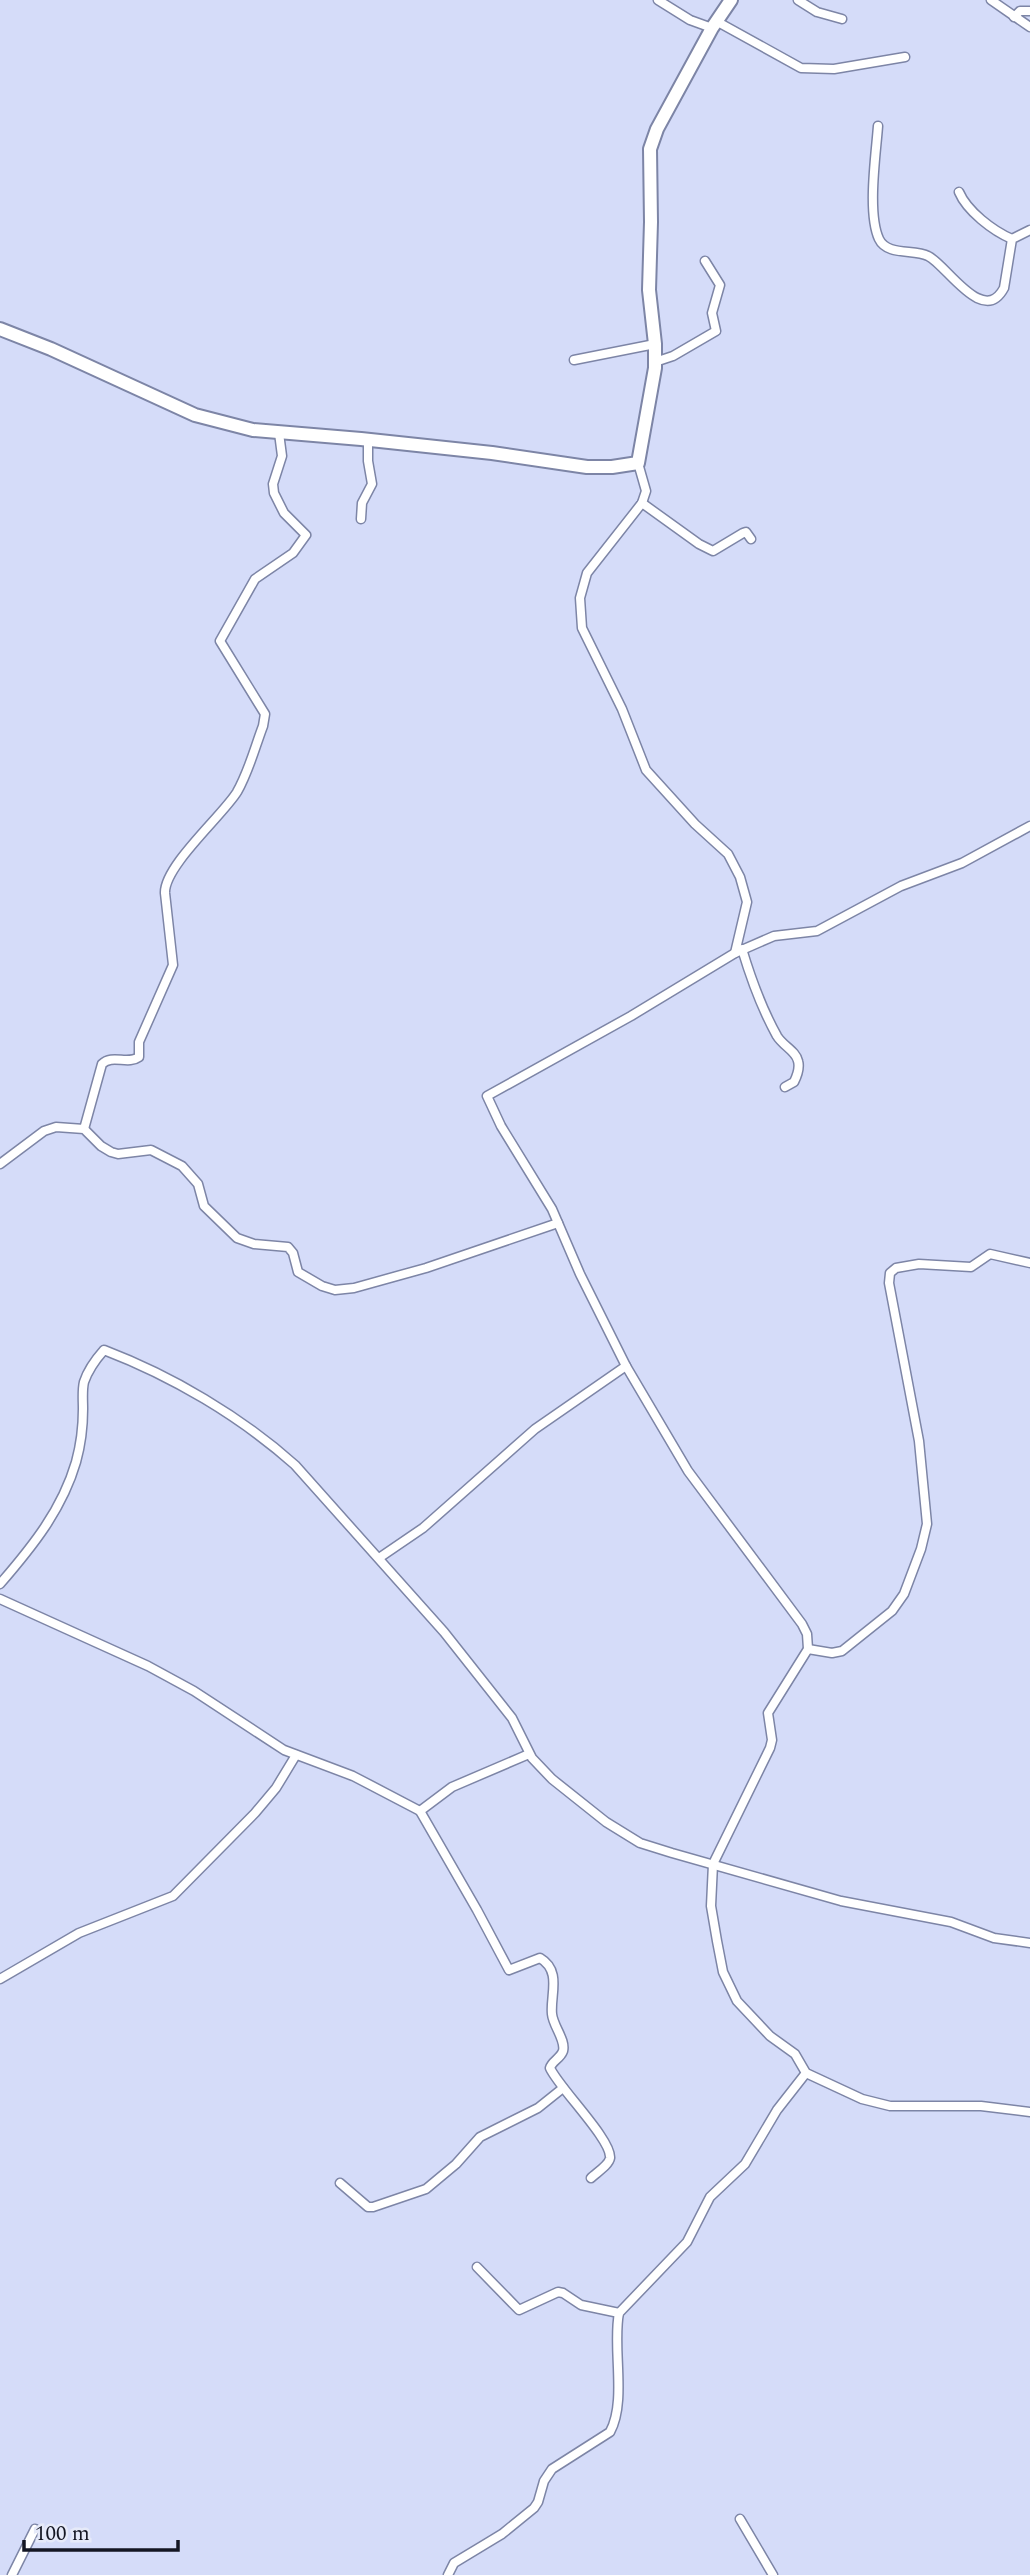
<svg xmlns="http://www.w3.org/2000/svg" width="1030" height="2575" viewBox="0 0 1030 2575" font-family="Spectral,serif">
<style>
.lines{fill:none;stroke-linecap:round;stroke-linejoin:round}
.street-casing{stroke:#7d85a6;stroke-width:11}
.secondary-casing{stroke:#7d85a6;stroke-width:16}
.street{stroke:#fff;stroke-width:8}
.secondary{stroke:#fff;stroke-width:12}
</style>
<rect width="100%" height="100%" fill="#d5dcf9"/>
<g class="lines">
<defs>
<g id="street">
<path d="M658 0 690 20 712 28"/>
<path d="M798 0 817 12 842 19"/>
<path d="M991 0 1030 27"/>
<path d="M1014 17 1020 11H1030"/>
<path d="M716 21 801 68 834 69 905 57"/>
<path d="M878 126C876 154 867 213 879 239 887 256 914 249 928 256 946 264 983 327 1004 288L1012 239 1030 230"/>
<path d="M959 192C967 211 993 231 1012 239"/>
<path d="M574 360 655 344"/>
<path d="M655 362 673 356 716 331 712 313 720 285 705 261"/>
<path d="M638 463 646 491 642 503 587 573 580 598 582 628 622 709 646 770 695 824 728 854 740 877 747 902 735 953 631 1016 487 1096 501 1126 552 1209 580 1274 626 1366 688 1471 802 1624 807 1634 808 1649 768 1713 772 1740 770 1748 713 1864 711 1906 717 1941 723 1972 737 2001 770 2036 795 2054 806 2073 862 2099 890 2106H981L1030 2112"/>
<path d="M642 503 699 544 713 551 743 533 746 532 751 539"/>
<path d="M361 519 362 503 372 484 368 461V440"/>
<path d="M742 949C751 979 762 1009 777 1036 783 1046 796 1051 798 1061 800 1068 797 1076 794 1082L785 1087"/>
<path d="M735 953 774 936 817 931 901 886 962 863 1030 826"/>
<path d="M84 1129 102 1064C112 1054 128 1065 139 1057V1042L173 965 165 893C164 866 223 815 237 792 249 771 255 747 263 726L265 714 220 641 255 579 293 553 306 535 284 513 274 493 273 484 282 456 279 433"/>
<path d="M0 1164 44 1131 56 1127 84 1129 101 1146 111 1152 118 1154 151 1150 182 1166 198 1184 204 1206 237 1238 254 1244 288 1247 293 1253 298 1272 322 1286 335 1290 354 1288 426 1268 558 1223"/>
<path d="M379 1558 423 1528 535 1429 626 1366"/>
<path d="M0 1584C32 1547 62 1510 76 1462 81 1444 83 1427 83 1409 83 1400 82 1390 84 1382 88 1370 96 1359 104 1350 172 1376 240 1416 295 1465L444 1632 512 1718 532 1758 552 1779 606 1822 640 1843 672 1853 841 1901 951 1922 994 1938 1030 1943"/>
<path d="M0 1599 148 1666 194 1691 284 1750 353 1776 420 1811 477 1910 509 1970 540 1958C562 1971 550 1995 552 2014 553 2026 566 2040 563 2051 560 2059 552 2061 550 2068 559 2088 612 2140 610 2158 609 2165 596 2173 591 2178"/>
<path d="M808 1649 832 1653 842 1651 892 1611 904 1594 921 1549 927 1524 919 1441 889 1283 890 1273 896 1268 919 1264 971 1267 990 1254 1030 1263"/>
<path d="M420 1811 452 1787 529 1754"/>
<path d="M0 1979 79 1933 173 1896 255 1813 276 1788 296 1755"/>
<path d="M340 2183 368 2207H373L426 2189 456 2164 480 2137 538 2108 563 2088"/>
<path d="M477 2267 519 2310 558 2292 563 2293 581 2305 619 2313"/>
<path d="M740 2519 773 2575"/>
<path d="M12 2575 35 2529"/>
<path d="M448 2575 454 2563 502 2534 534 2508 538 2502 544 2481 552 2469 610 2432C627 2401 612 2347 619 2313L687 2242 710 2197 745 2164 777 2110 806 2073"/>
</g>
<path id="secondary" d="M0 329 51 349 195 415 253 430 361 439 492 453 587 467H612L638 463 655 368V344L649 290 651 222 650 149 657 129 712 28 731 0"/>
</defs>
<!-- street casing -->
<use href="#street" class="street-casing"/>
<!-- secondary casing -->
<use href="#secondary" class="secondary-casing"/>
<!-- street -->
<use href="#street" class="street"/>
<!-- secondary -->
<use href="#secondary" class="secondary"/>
</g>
<!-- scale -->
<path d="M24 2540v10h154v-10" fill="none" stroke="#141623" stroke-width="3.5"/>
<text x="35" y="2540" font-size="21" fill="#141623" stroke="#e6eaf9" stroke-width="5" paint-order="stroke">100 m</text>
</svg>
